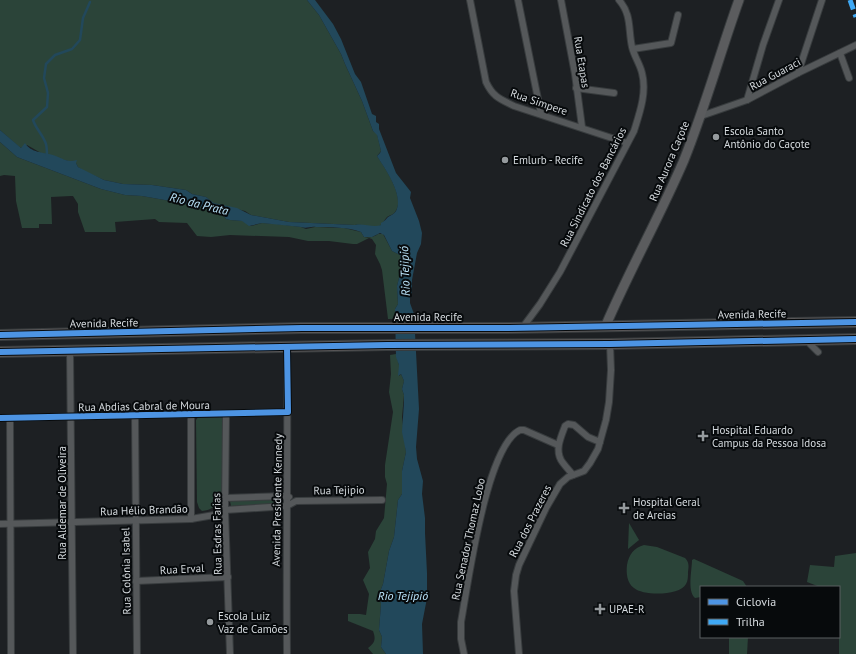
<svg xmlns="http://www.w3.org/2000/svg" width="856" height="654" viewBox="0 0 856 654" font-family="'PT Sans',sans-serif">
<style>
.green{fill:#2b4439}
.water{fill:#22485b}
.lines{fill:none;stroke-linecap:round;stroke-linejoin:round}
.stream{stroke:#22485b;stroke-width:2.5}
.minor-casing{stroke:#383c3e;stroke-width:8}
.secondary-casing{stroke:#383c3e;stroke-width:11}
.primary-casing{stroke:#383c3e;stroke-width:12}
.minor{stroke:#55585a;stroke-width:6}
.secondary{stroke:#5b5c5e;stroke-width:9}
.primary{stroke:#585657;stroke-width:10}
.quiet{stroke:#3fa9f5;stroke-width:5;stroke-dasharray:10 5;stroke-linecap:butt}
.cycleway-casing{stroke:#070a0c;stroke-width:8}
.cycleway{stroke:#4d94e3;stroke-width:6}
.poi-dot{fill:#959a9d;stroke:#070a0c;stroke-width:1.5}
.labels{text-anchor:middle;stroke-width:4;stroke-linejoin:round;paint-order:stroke}
.street-label{font-size:11px;fill:#d6dbdf;stroke:#070a0c}
.poi-label{font-size:11px;fill:#d6dbdf;stroke:#070a0c;text-anchor:start}
.water-label{font-size:12px;font-style:italic;fill:#bae3f9;stroke:#070a0c}
</style>
<rect width="100%" height="100%" fill="#1d2023"/>
<!-- green -->
<g class="green">
<path d="M0 0H307L319 15 341 54 345 64 362 101 373 131 377 134 381 151 377 156C385 168 406 198 395 212 393 215 390 215 387 217 384 220 383 224 379 226 372 229 363 224 355 225L289 222 251 215 245 211 213 203 206 197 192 194 186 190 152 185 123 184 104 180 84 171 78 167 76 163 60 159 54 156 41 153 27 145 21 148 18 146 0 130Z"/>
<path d="M0 142 17 157 101 189 125 195 142 196 176 202 193 206 210 208 222 213 226 219 230 220 243 221 251 226 262 223 277 224 301 227 306 229 315 227 344 228 361 232 364 237C368 238 375 237 378 234H383L392 251 400 255 401 270 397 286 398 304 395 309V319H388L382 270 380 264 375 254 376 245 372 239 369 238 357 244H353L329 241H308L289 237 230 235 211 237 197 236 187 223 159 222 155 219 115 222 116 232H85L78 212V204L73 196H71L51 197 52 224H39V228H22L16 201 15 176 4 175 0 176Z"/>
<path d="M396 354 399 365V376L401 374 404 381 402 389 404 395 402 417 406 452 402 471V494L398 500 394 537 389 551 383 584 379 594 381 604 379 630 382 637 381 647 386 654H373L368 648C375 643 376 639 373 631L348 621V614H360L366 615 369 594 363 580 370 568 368 552 375 539 376 531 384 518 387 484 385 477V465L393 412 389 392 391 374 390 355Z"/>
<path d="M199 416H221L222 418V494C218 505 213 510 202 511L199 508 197 502 196 420Z"/>
<path d="M278 499 282 502 277 504 231 506 230 501Z"/>
<path d="M629 523 639 540 628 549Z"/>
<path d="M644 545 657 547 685 558C689 562 689 566 688 572 688 576 688 581 686 584 680 596 643 596 634 588 627 583 626 573 627 565 629 554 634 548 644 545Z"/>
<path d="M856 553V654H839V587H820L807 582 810 565 834 567 835 556Z"/>
<path d="M694 559 743 581 747 587H701V597L695 598C687 591 692 570 692 560Z"/>
<path d="M729 637H748L747 654H729Z"/>
</g>
<!-- water -->
<path class="water" d="M307 0H315L333 24 341 39 355 74 361 82 372 114 376 116V122L379 124V129L396 173 411 192 410 198 419 221 422 233 421 244 417 253 412 280V292L410 298V303L414 314 419 409 416 447 417 459 423 481 422 494 425 518V533L427 573V598L422 624 423 654H386L381 647 382 637 379 630 381 604 379 594 383 584 389 551 394 537 398 500 402 494V471L406 452 402 432 404 402V395L402 389 404 381 401 374 398 376 399 365 396 357 395 312V309L398 304 397 286 401 270 400 255 392 251 384 235 380 233 372 237H364L361 232C347 227 331 227 316 227 310 226 307 229 301 227L262 223 249 226 242 221 230 220 226 219 222 213 210 208 193 206 176 202 142 196 125 195 101 189 17 157 0 142V130L21 148 25 143C31 153 43 152 53 155 63 158 66 163 77 160L76 163 78 167 104 180 123 184 152 185 186 190 192 194 206 197 214 203 237 208 251 215 289 222 355 225C364 223 373 228 381 225V223C385 221 386 219 388 217 391 215 394 214 396 211 404 195 385 169 377 156L380 153 381 151 377 135 373 131 362 101 345 64 341 54 319 15Z"/>
<g class="lines">
<!-- stream -->
<path class="stream" d="M47 157C47 153 47 148 46 144 43 135 36 129 33 120L47 107 48 93 44 78 46 64 55 55 72 49 80 40 83 18 90 2"/>
<defs>
<g id="minor">
<path d="M470 0 486 82C493 97 500 99 514 106L627 143"/>
<path d="M518 0 541 114"/>
<path d="M561 0 575 74 582 127"/>
<path d="M633 49 671 43 678 15"/>
<path d="M840 53 849 78"/>
<path d="M798 73 822 0"/>
<path d="M576 88 614 93"/>
<path d="M747 100 763 45 779 0"/>
<path d="M701 116 747 100 798 73 856 45"/>
<path d="M523 327 540 304 560 272 634 131C640 112 647 92 642 73 640 64 634 56 632 47 628 29 632 15 619 0"/>
<path d="M806 340 818 352"/>
<path d="M287 347C288 449 286 552 287 654"/>
<path d="M70 351 73 654"/>
<path d="M226 414 225 510 230 654"/>
<path d="M135 415 137 654"/>
<path d="M191 415V519"/>
<path d="M0 418 288 412"/>
<path d="M10 418 11 654"/>
<path d="M573 475C569 470 564 465 561 460 555 449 561 437 565 426L568 424 574 425 588 437 600 442"/>
<path d="M225 498 287 496 289 497"/>
<path d="M0 524 191 519 214 515 225 510 287 506 296 501 382 500"/>
<path d="M136 581 228 577"/>
<path d="M464 654 461 639V622C468 584 486 446 520 430H524L558 445"/>
<path d="M519 654 514 591 516 575 519 565 546 508 560 484 568 477 584 471 590 463 598 449 606 420 609 402 611 370 610 344"/>
</g>
<path id="secondary" d="M606 325C630 269 660 216 684 160 705 108 720 53 739 0"/>
<g id="primary">
<path d="M0 335 302 328H509L856 322"/>
<path d="M0 352 387 345 610 344 856 339"/>
</g>
</defs>
<!-- minor casing -->
<use href="#minor" class="minor-casing"/>
<!-- secondary casing -->
<use href="#secondary" class="secondary-casing"/>
<!-- primary casing -->
<use href="#primary" class="primary-casing"/>
<!-- minor -->
<use href="#minor" class="minor"/>
<!-- secondary -->
<use href="#secondary" class="secondary"/>
<!-- primary -->
<use href="#primary" class="primary"/>
<!-- quiet -->
<path class="quiet" d="M850 0 856 17"/>
<defs>
<g id="cycleway">
<path d="M0 335 302 328H509L856 322"/>
<path d="M0 352 387 345 610 344 856 339"/>
<path d="M0 418 288 412 287 347"/>
</g>
</defs>
<!-- cycleway casing -->
<use href="#cycleway" class="cycleway-casing"/>
<!-- cycleway -->
<use href="#cycleway" class="cycleway"/>
</g>
<!-- markers -->
<g class="poi-dot">
<circle cx="716" cy="137" r="4"/>
<circle cx="505" cy="160" r="4"/>
<path d="M701 430h4v4h4v4h-4v4h-4v-4h-4v-4h4z"/>
<path d="M622 502h4v4h4v4h-4v4h-4v-4h-4v-4h4z"/>
<path d="M598 603h4v4h4v4h-4v4h-4v-4h-4v-4h4z"/>
<circle cx="210" cy="622" r="4"/>
</g>
<g class="labels">
<!-- street labels -->
<g class="street-label">
<text transform="translate(582 62) rotate(81)" y="4">Rua Etapas</text>
<text transform="translate(775 74) rotate(-28)" y="4">Rua Guaraci</text>
<text transform="translate(539 102) rotate(19)" y="4">Rua Simpere</text>
<text transform="translate(669 161) rotate(-67)" y="4">Rua Aurora Caçote</text>
<text transform="translate(593 187) rotate(-63)" y="4">Rua Sindicato dos Bancários</text>
<text transform="translate(752 314) rotate(-1)" y="4">Avenida Recife</text>
<text x="428" y="321">Avenida Recife</text>
<text transform="translate(104 323) rotate(-1)" y="4">Avenida Recife</text>
<text transform="translate(144 406) rotate(-1)" y="4">Rua Abdias Cabral de Moura</text>
<text transform="translate(339 490) rotate(-1)" y="4">Rua Tejipio</text>
<text transform="translate(277 500) rotate(-89)" y="4">Avenida Presidente Kennedy</text>
<text transform="translate(62 503) rotate(-90)" y="4">Rua Aldemar de Oliveira</text>
<text transform="translate(144 510) rotate(-2)" y="4">Rua Hélio Brandão</text>
<text transform="translate(530 521) rotate(-63)" y="4">Rua dos Prazeres</text>
<text transform="translate(217 534) rotate(-91)" y="4">Rua Esdras Farias</text>
<text transform="translate(468 539) rotate(-78)" y="4">Rua Senador Thomaz Lobo</text>
<text transform="translate(182 569) rotate(-3)" y="4">Rua Erval</text>
<text transform="translate(126 571) rotate(-91)" y="4">Rua Colônia Isabel</text>
</g>
<!-- poi labels -->
<g class="poi-label">
<text x="724" y="135">Escola Santo<tspan x="724" dy="13">Antônio do Caçote</tspan></text>
<text x="513" y="164">Emlurb - Recife</text>
<text x="712" y="434">Hospital Eduardo<tspan x="712" dy="13">Campus da Pessoa Idosa</tspan></text>
<text x="633" y="506">Hospital Geral<tspan x="633" dy="13">de Areias</tspan></text>
<text x="609" y="613">UPAE-R</text>
<text x="218" y="620">Escola Luiz<tspan x="218" dy="13">Vaz de Camões</tspan></text>
</g>
<!-- water labels -->
<g class="water-label">
<text transform="translate(199 204) rotate(14)" y="4">Rio da Prata</text>
<text transform="translate(405 271) rotate(-92)" y="4">Rio Tejipió</text>
<text x="403" y="600">Rio Tejipió</text>
</g>
</g>
<!-- legend -->
<rect x="700" y="586" width="140" height="52" fill="#070a0c" stroke="#5a5e60"/>
<rect x="708" y="599" width="20" height="6" fill="#4d94e3" stroke="#5a5e60"/>
<text x="736" y="606" font-size="12" fill="#d6dbdf">Ciclovia</text>
<rect x="708" y="619" width="20" height="6" fill="#3fa9f5" stroke="#5a5e60"/>
<text x="736" y="626" font-size="12" fill="#d6dbdf">Trilha</text>
</svg>
